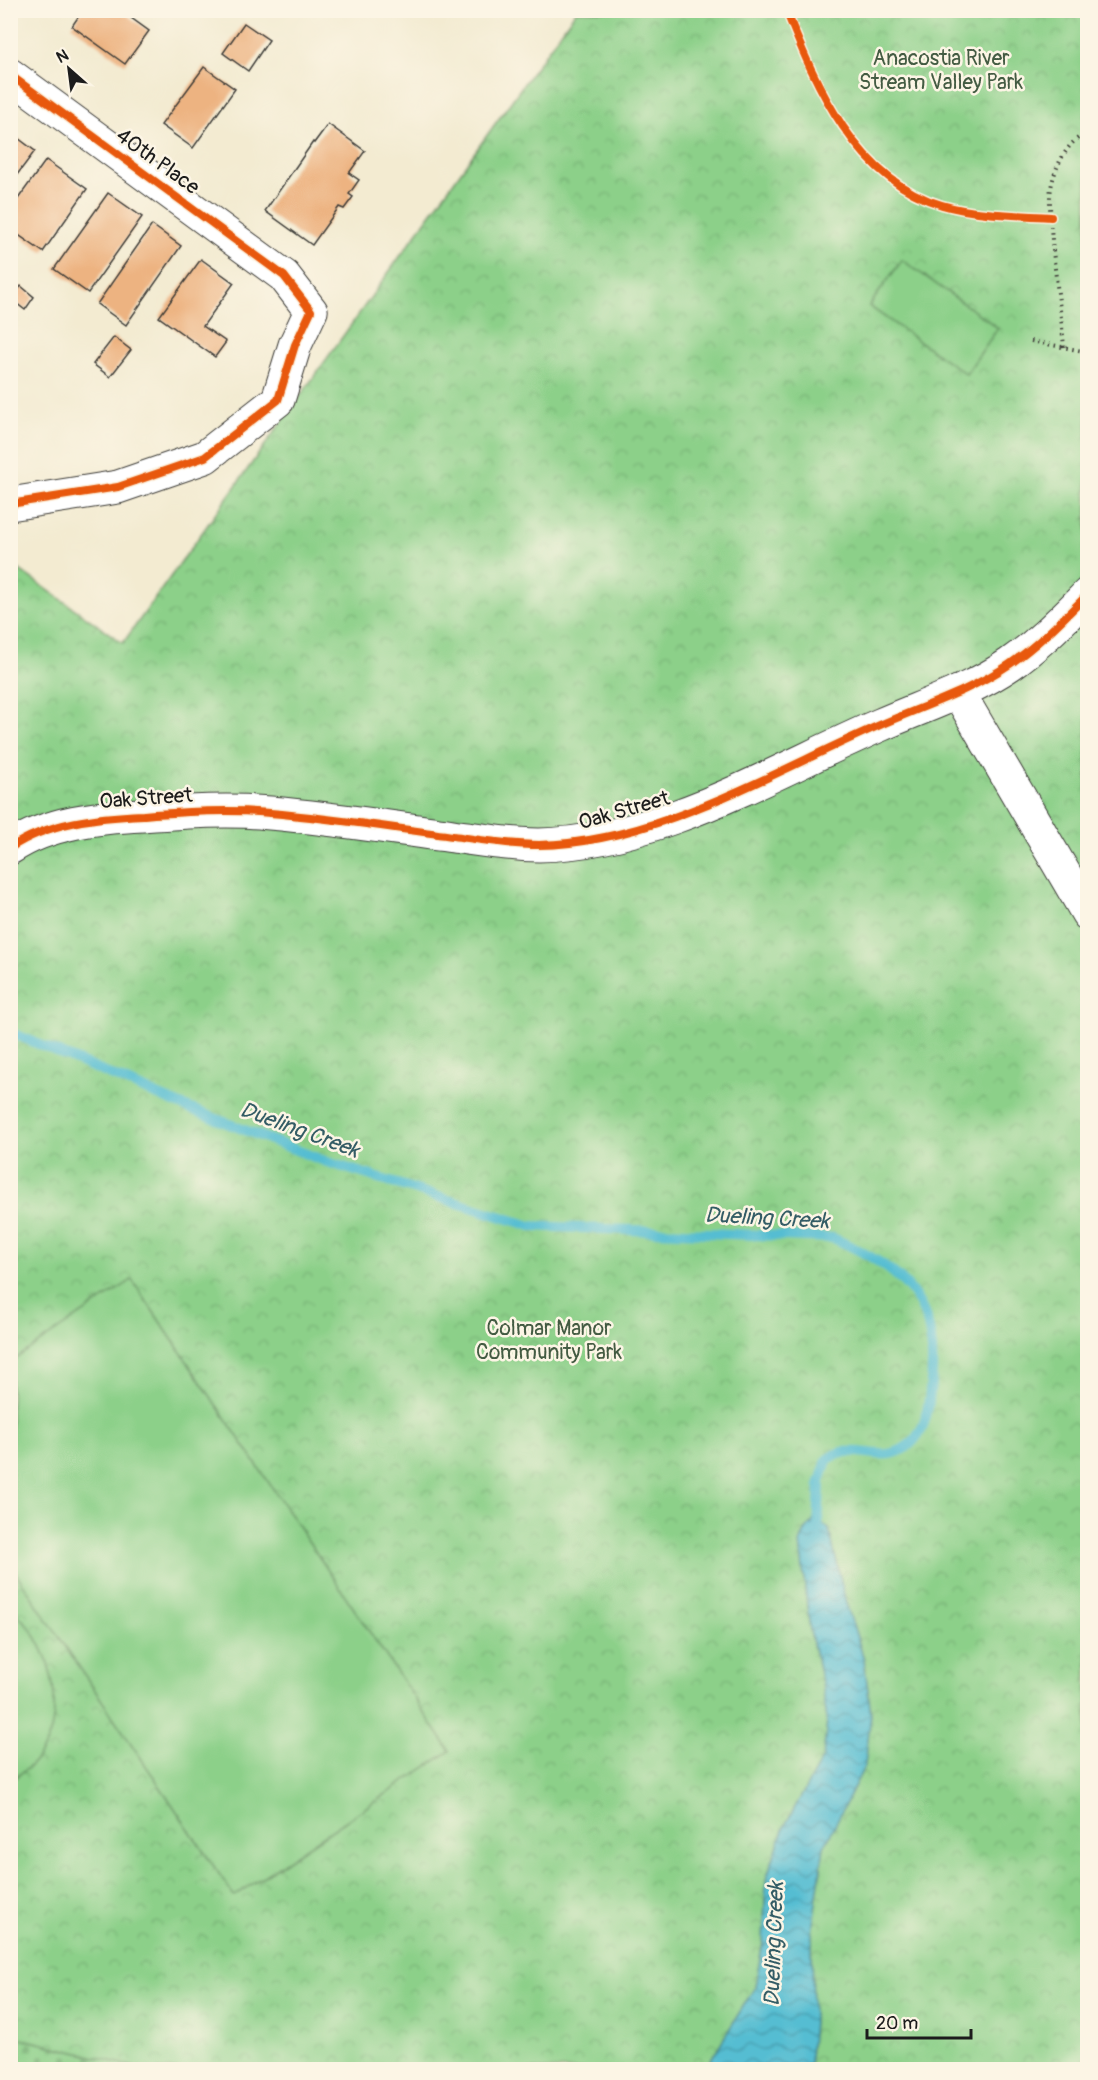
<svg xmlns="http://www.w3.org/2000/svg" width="1098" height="2080" viewBox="0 0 1098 2080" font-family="Pangolin,sans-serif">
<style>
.cemetery{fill:url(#cemetery-stones);stroke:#547652;stroke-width:1.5}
.park{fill:url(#park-crowns);stroke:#547652;stroke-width:1.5}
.pitch{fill:#8cd089;stroke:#547652;stroke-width:1.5}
.water{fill:url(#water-waves);stroke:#386c77;stroke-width:1.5}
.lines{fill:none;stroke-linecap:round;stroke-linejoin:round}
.stream{stroke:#55bdd2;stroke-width:10}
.building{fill:#edb381}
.street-casing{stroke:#3c3b37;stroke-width:35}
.path{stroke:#3c3b37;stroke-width:4;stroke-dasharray:1.5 4.5;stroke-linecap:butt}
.street{stroke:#fff;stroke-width:33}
.cycleway-casing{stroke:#fcf5e5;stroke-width:11}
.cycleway{stroke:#e8590c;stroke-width:8}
.labels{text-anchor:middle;stroke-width:5;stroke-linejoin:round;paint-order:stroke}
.park-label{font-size:21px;fill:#435b42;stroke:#fcf5e5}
.street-label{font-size:21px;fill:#1c1c1c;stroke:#fcf5e5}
.water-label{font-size:22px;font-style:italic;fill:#335c65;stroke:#fcf5e5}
</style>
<defs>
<pattern id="cemetery-stones" width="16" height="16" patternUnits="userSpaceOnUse" patternTransform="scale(1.5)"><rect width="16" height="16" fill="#8cd089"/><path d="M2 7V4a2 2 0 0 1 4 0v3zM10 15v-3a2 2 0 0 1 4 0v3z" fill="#78b276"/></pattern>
<pattern id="park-crowns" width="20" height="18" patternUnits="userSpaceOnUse" patternTransform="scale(1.5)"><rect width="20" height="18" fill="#8cd089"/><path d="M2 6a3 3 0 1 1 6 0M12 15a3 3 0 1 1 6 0" fill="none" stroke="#78b276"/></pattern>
<pattern id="water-waves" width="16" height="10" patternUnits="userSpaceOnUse" patternTransform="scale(1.5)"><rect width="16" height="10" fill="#55bdd2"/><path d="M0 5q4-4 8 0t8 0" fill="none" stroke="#4699aa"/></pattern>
</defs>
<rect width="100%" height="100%" fill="#fcf5e5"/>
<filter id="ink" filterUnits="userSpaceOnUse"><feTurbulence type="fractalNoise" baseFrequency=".0167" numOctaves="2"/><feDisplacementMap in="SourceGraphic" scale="12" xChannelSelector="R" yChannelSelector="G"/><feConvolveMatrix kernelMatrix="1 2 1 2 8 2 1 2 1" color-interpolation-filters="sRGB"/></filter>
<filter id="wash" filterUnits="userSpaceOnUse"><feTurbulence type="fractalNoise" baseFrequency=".008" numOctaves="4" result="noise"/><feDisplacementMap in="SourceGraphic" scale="24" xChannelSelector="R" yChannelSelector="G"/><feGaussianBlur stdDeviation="1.35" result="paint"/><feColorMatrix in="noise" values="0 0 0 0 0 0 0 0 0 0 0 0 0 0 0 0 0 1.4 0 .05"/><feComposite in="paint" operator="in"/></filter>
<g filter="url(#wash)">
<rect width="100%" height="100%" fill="#f3ebd1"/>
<!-- cemetery -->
<path class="cemetery" d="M11 2036 147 2069 11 2070Z"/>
<!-- park -->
<path class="park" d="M576 11H1087V2069L147 2070 11 2036V564L123 643Z"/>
<!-- pitch -->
<g class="pitch">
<path d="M902 260 998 328 966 374 869 306Z"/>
<path d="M132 1280 450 1751 234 1896 11 1566V1362Z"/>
<path d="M11 1609C17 1615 25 1621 30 1628 57 1666 66 1727 33 1763 27 1770 18 1775 11 1780Z"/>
</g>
<!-- water -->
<path class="water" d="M816 1518 829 1529 846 1603 864 1659 871 1714 865 1765 824 1847 812 1931 813 2023 809 2069H705L755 1987 763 1942 766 1880 784 1827 823 1757 827 1721 822 1682 810 1631 800 1543 805 1531Z"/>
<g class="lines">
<!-- stream -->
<path class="stream" d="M10 1032 183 1106 327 1162 531 1226 833 1238C908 1271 942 1305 930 1392 928 1411 925 1432 909 1445 887 1463 868 1449 843 1452 838 1452 832 1457 827 1460L820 1482 818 1532"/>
</g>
<g id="blocks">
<!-- building -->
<g class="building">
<path d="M83 10H120L149 31 125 64 72 26Z"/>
<path d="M244 23 269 40 248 71 223 53Z"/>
<path d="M204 67 235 89 193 148 161 125Z"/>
<path d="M328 124 365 151 349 173 359 180 349 194 353 197 344 209 339 207 312 245 265 211 313 142 314 143Z"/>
<path d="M10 132 35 151 10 184Z"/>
<path d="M46 160 87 189 43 252 10 229V210Z"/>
<path d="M108 193 142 217 88 293 54 269Z"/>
<path d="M152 225 181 246 126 325 97 304Z"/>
<path d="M201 259 234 283 203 326 226 342 215 357 159 317Z"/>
<path d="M21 286 34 297 25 310 11 299Z"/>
<path d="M114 337 131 350 110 377 93 364Z"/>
</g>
</g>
</g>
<g filter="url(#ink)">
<use href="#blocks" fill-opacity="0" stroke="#3c3b37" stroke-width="1.5"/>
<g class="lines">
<defs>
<g id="street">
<path d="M10 75 284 276 311 311 295 345 278 400 205 457 118 487 10 504"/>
<path d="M958 692 1088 914"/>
<path d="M10 848C48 822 99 817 143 815 186 812 228 809 270 813 331 818 393 828 453 836 482 840 511 845 539 845 657 843 774 771 880 725 923 706 971 691 1010 664 1039 644 1063 619 1088 594"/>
</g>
</defs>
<!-- street casing -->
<use href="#street" class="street-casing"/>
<!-- path -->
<g class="path">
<path d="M1031 341 1088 352"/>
<path d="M1064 347C1060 300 1050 246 1050 199 1050 177 1065 140 1088 133"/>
</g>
<!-- street -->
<use href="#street" class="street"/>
<defs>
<g id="cycleway">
<path d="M786 10C816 86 856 180 942 205 976 215 1016 215 1051 217"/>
<path d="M10 75 284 276 311 311 295 345 278 400 205 457 118 487 10 504"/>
<path d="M10 848C48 822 99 817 143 815 186 812 228 809 270 813 331 818 393 828 453 836 482 840 511 845 539 845 657 843 774 771 880 725 923 706 971 691 1010 664 1039 644 1063 619 1088 594"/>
</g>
</defs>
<!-- cycleway casing -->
<use href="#cycleway" class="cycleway-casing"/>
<!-- cycleway -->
<use href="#cycleway" class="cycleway"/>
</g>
</g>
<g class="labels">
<!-- park labels -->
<g class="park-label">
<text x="941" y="65">Anacostia River<tspan x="941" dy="24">Stream Valley Park</tspan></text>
<text x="549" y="1335">Colmar Manor<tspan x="549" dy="24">Community Park</tspan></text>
</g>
<!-- street labels -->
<g class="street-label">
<text transform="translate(158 161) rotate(36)" y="7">40th Place</text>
<text transform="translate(146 798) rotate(-4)" y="7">Oak Street</text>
<text transform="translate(624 810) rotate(-16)" y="7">Oak Street</text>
</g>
<!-- water labels -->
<g class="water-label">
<text transform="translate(300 1129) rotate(20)" y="8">Dueling Creek</text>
<text transform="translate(767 1217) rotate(3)" y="8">Dueling Creek</text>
<text transform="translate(773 1944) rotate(-88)" y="8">Dueling Creek</text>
</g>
</g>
<!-- margin -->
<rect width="1098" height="2080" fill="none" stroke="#fcf5e5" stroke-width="36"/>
<!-- north arrow -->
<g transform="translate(69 69) rotate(332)" stroke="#fcf5e5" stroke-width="4.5" paint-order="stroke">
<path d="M0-4.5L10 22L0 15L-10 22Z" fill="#1c1c1c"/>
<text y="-9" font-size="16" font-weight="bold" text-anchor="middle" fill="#1c1c1c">N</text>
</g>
<!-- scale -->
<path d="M867 2029v9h104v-9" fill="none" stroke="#1c1c1c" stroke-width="3"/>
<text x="876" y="2029" font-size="18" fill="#1c1c1c" stroke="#fcf5e5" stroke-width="4.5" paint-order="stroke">20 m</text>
</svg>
